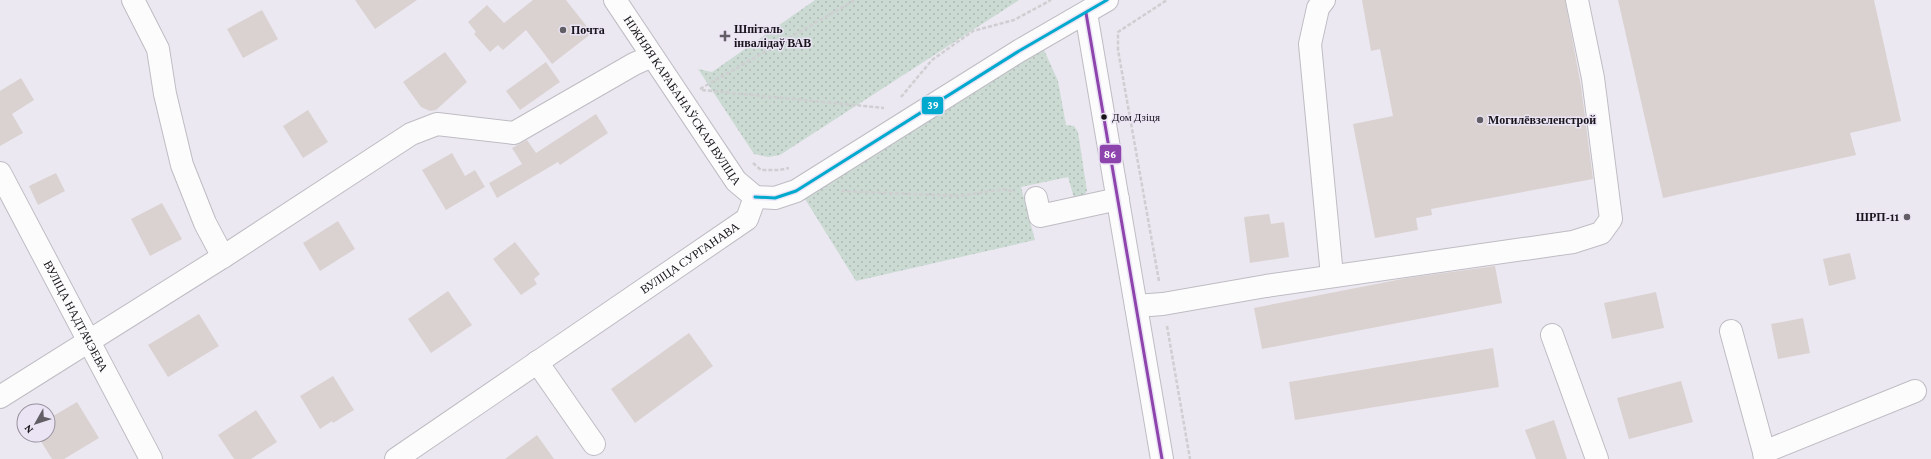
<svg xmlns="http://www.w3.org/2000/svg" width="1931" height="459" viewBox="0 0 1931 459" font-family="'Crimson Pro',serif">
<style>
.grass{fill:url(#grass-dots)}
.building{fill:#dad2d1}
.lines{fill:none;stroke-linecap:round;stroke-linejoin:round}
.minor-casing{stroke:#bfbcc3;stroke-width:24}
.major-casing{stroke:#bfbcc3;stroke-width:24}
.path{stroke:#cfced1;stroke-width:2.5;stroke-dasharray:4 2;stroke-linecap:butt}
.minor{stroke:#fcfcfd;stroke-width:22}
.major{stroke:#fcfcfd;stroke-width:22}
.bus-1-casing{stroke:#ebe4f5;stroke-width:6}
.bus-2-casing{stroke:#ebe4f5;stroke-width:6}
.bus-1{stroke:#8e44ad;stroke-width:3}
.bus-2{stroke:#00a9ce;stroke-width:3}
.poi-dot{fill:#625e65;stroke:#ebe4f5;stroke-width:1.5}
.bus-dot{fill:#17141a;stroke:#ebe4f5;stroke-width:1.5}
.labels{text-anchor:middle;stroke-width:3;stroke-linejoin:round;paint-order:stroke}
.bus-label{font-size:11px;fill:#17141a;stroke:#ebe4f5;text-anchor:start}
.poi-label{font-size:12px;font-weight:bold;fill:#17141a;stroke:#ebe4f5;text-anchor:start}
.street-label{font-size:12px;fill:#17141a;stroke:#ebe4f5}
.line-badge{stroke:#ebe4f5;stroke-width:1.5}
.badge-label{font-size:11px;text-anchor:middle;font-weight:bold;fill:#fff}
</style>
<defs>
<pattern id="grass-dots" width="8" height="8" patternUnits="userSpaceOnUse"><rect width="8" height="8" fill="#cbdbd3"/><path d="M2 2h.1M6 6h.1" fill="none" stroke="#aebbb5" stroke-width="1.8" stroke-linecap="round"/></pattern>
</defs>
<rect width="100%" height="100%" fill="#ece8f1"/>
<!-- grass -->
<g class="grass">
<path d="M815 0H1019L780 155 768 157 754 154 698 69 712 72Z"/>
<path d="M1040 41 1058 81 1066 125 1074 126 1078 132 1087 191 1084 196 1074 198 1068 177 1021 187 1035 240 856 281 805 199Z"/>
</g>
<!-- building -->
<g class="building">
<path d="M355 0H417L375 29Z"/>
<path d="M533 0H566L592 33 552 64 526 30 503 50 498 45 490 52 474 34 476 32 468 22 487 5 504 23Z"/>
<path d="M1362 0H1565L1581 86 1593 179 1431 209 1432 215 1416 218 1418 230 1375 238 1353 124 1393 116 1380 49 1371 51Z"/>
<path d="M1618 0H1874L1901 121 1850 133 1856 155 1663 198Z"/>
<path d="M262 10 278 39 243 58 227 29Z"/>
<path d="M445 52 467 82 436 110 430 111 421 107 403 82Z"/>
<path d="M546 62 560 82 520 110 506 91Z"/>
<path d="M21 78 34 100 12 114 23 133 0 146V91Z"/>
<path d="M308 110 328 142 303 158 283 126Z"/>
<path d="M596 114 608 133 560 165 558 162 497 198 489 183 522 164 512 148 527 140 536 153Z"/>
<path d="M452 153 465 176 475 170 485 187 446 210 422 170Z"/>
<path d="M56 173 65 191 38 205 29 186Z"/>
<path d="M162 203 182 239 150 256 131 219Z"/>
<path d="M1269 214 1271 224 1284 222 1289 257 1250 263 1244 217Z"/>
<path d="M338 221 355 249 320 271 303 243Z"/>
<path d="M515 242 540 274 534 279 537 284 521 295 493 259Z"/>
<path d="M1850 253 1856 279 1829 286 1823 259Z"/>
<path d="M1495 266 1502 303 1262 349 1254 308 1407 278Z"/>
<path d="M448 291 472 325 431 353 408 319Z"/>
<path d="M1656 292 1664 328 1612 339 1604 303Z"/>
<path d="M199 314 219 346 168 377 148 345Z"/>
<path d="M1803 318 1810 353 1778 359 1771 324Z"/>
<path d="M689 333 713 366 635 423 611 389Z"/>
<path d="M1493 348 1499 387 1295 420 1289 382Z"/>
<path d="M333 376 354 410 333 423 332 421 320 429 300 396Z"/>
<path d="M1681 381 1693 422 1629 439 1617 398Z"/>
<path d="M77 402 99 438 64 459H52L37 435H48V419Z"/>
<path d="M256 410 277 442 251 459H234L218 435Z"/>
<path d="M1554 420 1567 459H1536L1525 430Z"/>
<path d="M537 435 554 459H505Z"/>
</g>
<g class="lines">
<defs>
<g id="minor">
<path d="M133 0 158 49 165 94 182 165 205 223 223 257"/>
<path d="M1324 0 1318 8 1310 44 1332 276"/>
<path d="M1086 13 1162 459"/>
<path id="s1" d="M0 173 151 459"/>
<path d="M1036 198 1040 216 1118 199"/>
<path d="M1136 306 1163 304 1266 286 1573 242 1601 233 1611 219 1593 78 1577 0"/>
<path d="M1731 331 1764 452"/>
<path d="M1552 335 1597 459"/>
<path d="M537 362 594 444"/>
<path d="M0 397 229 253 411 134 437 124 514 133 634 64 652 56"/>
<path id="s2" d="M396 459 747 219 755 197"/>
<path d="M1765 459 1764 452 1915 391"/>
</g>
<g id="major">
<path id="s3" d="M615 0 736 181 755 197 775 198 796 191 1019 51 1107 0"/>
</g>
</defs>
<!-- minor casing -->
<use href="#minor" class="minor-casing"/>
<!-- major casing -->
<use href="#major" class="major-casing"/>
<!-- path -->
<g class="path">
<path d="M700 89 855 0"/>
<path d="M702 90 884 108"/>
<path d="M901 97 932 60 973 31 1014 20 1051 0"/>
<path d="M753 163 761 170H779L789 168"/>
<path d="M841 191 958 196 1005 189 1015 192"/>
<path d="M1159 281 1118 50V32L1167 0"/>
<path d="M1167 326 1190 459"/>
</g>
<!-- minor -->
<use href="#minor" class="minor"/>
<!-- major -->
<use href="#major" class="major"/>
<defs>
<path id="bus-1" d="M1086 13 1162 459"/>
<path id="bus-2" d="M755 197 775 198 796 191 1019 51 1107 0"/>
</defs>
<!-- bus-1 casing -->
<use href="#bus-1" class="bus-1-casing"/>
<!-- bus-2 casing -->
<use href="#bus-2" class="bus-2-casing"/>
<!-- bus-1 -->
<use href="#bus-1" class="bus-1"/>
<!-- bus-2 -->
<use href="#bus-2" class="bus-2"/>
</g>
<!-- markers -->
<g class="poi-dot">
<circle cx="563" cy="30" r="4"/>
<path d="M723 30h4v4h4v4h-4v4h-4v-4h-4v-4h4z"/>
<circle cx="1480" cy="120" r="4"/>
<circle cx="1907" cy="217" r="4"/>
</g>
<circle class="bus-dot" cx="1104" cy="117" r="3.5"/>
<g class="labels">
<!-- bus labels -->
<g class="bus-label">
<text x="1112" y="121">Дом Дзіця</text>
</g>
<!-- poi labels -->
<g class="poi-label">
<text x="734" y="33">Шпіталь<tspan x="734" dy="14">інвалідаў ВАВ</tspan></text>
<text x="571" y="34">Почта</text>
<text x="1488" y="124">Могилёвзеленстрой</text>
<text x="1899" y="221" text-anchor="end">ШРП-11</text>
</g>
<!-- street labels -->
<g class="street-label">
<text dy="4" stroke="none"><textPath href="#s3" startOffset="121">НІЖНЯЯ КАРАБАНАЎСКАЯ ВУЛІЦА</textPath></text>
<text dy="4" stroke="none"><textPath href="#s2" startOffset="356">ВУЛІЦА СУРГАНАВА</textPath></text>
<text dy="4" stroke="none"><textPath href="#s1" startOffset="162">ВУЛІЦА НАДТАЧЭЕВА</textPath></text>
</g>
</g>
<g class="line-badge">
<rect x="921" y="96" width="23" height="19" rx="4" fill="#00a9ce"/>
<rect x="1099" y="144" width="23" height="20" rx="4" fill="#8e44ad"/>
</g>
<g class="badge-label">
<text x="933" y="109">39</text>
<text x="1110" y="158">86</text>
</g>
<!-- north arrow -->
<g transform="translate(36 423) rotate(231)"><circle r="19" fill="#ebe4f5" stroke="#96919d"/>
<path d="M0-3L7 15L0 10L-7 15Z" fill="#625e65"/>
<text y="-6" font-size="11" font-weight="bold" text-anchor="middle" fill="#17141a">N</text>
</g>
</svg>
